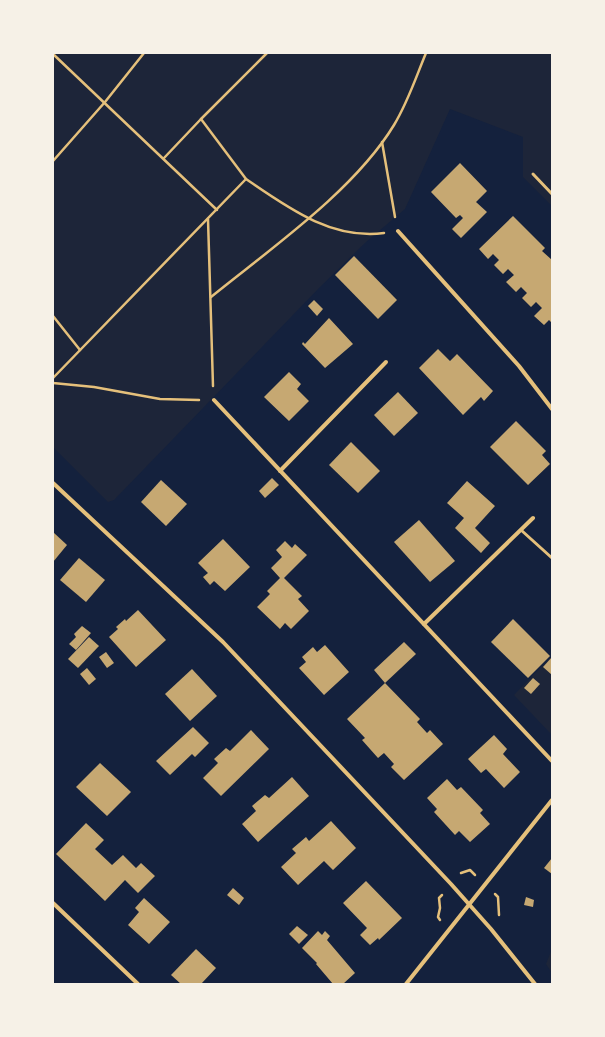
<svg xmlns="http://www.w3.org/2000/svg" width="605" height="1037" viewBox="0 0 605 1037" font-family="Rubik,sans-serif">
<style>
.green{fill:#1d2539}
.building{fill:#c6a872}
.lines{fill:none;stroke-linecap:round;stroke-linejoin:round}
.path{stroke:#e5c07b;stroke-width:2.5}
.service{stroke:#e5c07b;stroke-width:3}
.minor{stroke:#e5c07b;stroke-width:4}
</style>
<rect width="100%" height="100%" fill="#14213d"/>
<!-- green -->
<g class="green">
<path d="M53 53H552V206L523 177V137L450 109 405 209 366 242 319 288 114 500 108 502 53 447Z"/>
<path d="M552 656V735L514 695Z"/>
<path d="M552 949V973L546 964Z"/>
</g>
<!-- building -->
<g class="building">
<path d="M460 163 487 191 476 202 487 212 461 238 452 229 463 218 460 215 456 218 431 192Z"/>
<path d="M513 216 545 248 542 251 552 260V323L549 320 544 325 534 316 542 308 536 302 531 307 522 298 527 293 521 287 516 292 506 282 514 275 508 269 503 274 494 265 499 260 493 254 488 259 479 249Z"/>
<path d="M354 256 397 300 378 319 335 275Z"/>
<path d="M314 300 323 309 317 316 308 306Z"/>
<path d="M329 318 353 344 325 368 302 344 303 342 305 344Z"/>
<path d="M438 349 450 361 457 354 493 391 484 401 481 397 463 415 419 368Z"/>
<path d="M289 372 301 384 297 389 309 401 289 421 264 397Z"/>
<path d="M398 392 418 413 394 436 374 415Z"/>
<path d="M516 421 546 451 542 455 550 464 528 485 490 447Z"/>
<path d="M351 442 380 471 358 493 329 465Z"/>
<path d="M272 478 279 485 265 498 259 491Z"/>
<path d="M161 480 187 504 166 526 141 502Z"/>
<path d="M467 481 495 506 475 528 490 543 481 553 455 528 464 518 447 503Z"/>
<path d="M419 520 455 561 430 582 394 542Z"/>
<path d="M53 532 67 545 53 562Z"/>
<path d="M223 539 250 567 225 591 214 581 210 585 203 577 208 573 198 563Z"/>
<path d="M285 541 292 548 295 544 307 555 284 578 302 596 298 599 309 611 291 629 285 623 280 629 257 607 270 594 267 591 280 578 271 568 282 557 276 550Z"/>
<path d="M79 558 105 580 86 602 60 580Z"/>
<path d="M138 610 166 640 136 667 109 637 118 629 116 627 125 619 126 621Z"/>
<path d="M513 619 550 656 528 678 491 642Z"/>
<path d="M82 626 91 633 76 650 69 644 76 637 74 634Z"/>
<path d="M89 637 99 646 78 668 68 659Z"/>
<path d="M404 642 416 654 385 683 374 670Z"/>
<path d="M325 645 349 672 324 695 299 668 306 662 302 657 313 647 317 652Z"/>
<path d="M106 652 114 663 107 668 99 657Z"/>
<path d="M552 657V675L543 667Z"/>
<path d="M87 668 96 679 89 685 80 674Z"/>
<path d="M192 669 217 696 190 721 165 694Z"/>
<path d="M533 678 540 684 531 694 524 688Z"/>
<path d="M385 683 420 719 417 722 427 733 430 730 443 744 404 780 391 767 394 764 384 753 378 758 362 740 365 738 347 719Z"/>
<path d="M193 727 209 743 195 757 192 754 170 775 156 761Z"/>
<path d="M251 730 269 749 221 796 203 778 218 763 214 759 226 748 230 751Z"/>
<path d="M494 735 507 749 503 754 520 772 504 788 486 769 481 773 468 759Z"/>
<path d="M100 763 131 792 107 816 76 787Z"/>
<path d="M292 777 309 796 258 842 242 824 256 811 252 806 265 795 269 798Z"/>
<path d="M447 779 457 790 461 787 483 810 480 813 490 824 470 842 459 831 455 835 434 812 437 809 427 798Z"/>
<path d="M331 821 356 848 333 870 324 861 298 885 281 867 296 853 292 849 306 837 309 841Z"/>
<path d="M86 823 104 840 95 849 112 865 123 855 136 868 141 863 155 876 138 893 125 880 105 901 56 854Z"/>
<path d="M552 858V874L544 868Z"/>
<path d="M366 881 402 918 379 940 378 938 370 945 360 935 367 928 343 903Z"/>
<path d="M233 888 244 898 239 905 227 895Z"/>
<path d="M526 897 534 900 533 907 524 905Z"/>
<path d="M144 898 170 922 149 944 128 925 139 912 135 908Z"/>
<path d="M297 926 308 935 299 944 289 934Z"/>
<path d="M318 931 322 935 325 931 330 936 327 940 355 973 343 984H333L316 964 317 963 302 948Z"/>
<path d="M196 949 216 968 201 984H181L171 975Z"/>
</g>
<g class="lines">
<!-- path -->
<g class="path">
<path d="M53 54 217 210"/>
<path d="M382 142 395 217"/>
<path d="M164 158 201 119"/>
<path d="M53 161 105 102 144 53"/>
<path d="M246 179C287 207 331 240 384 233"/>
<path d="M208 219 213 386"/>
<path d="M211 297C270 249 354 191 394 125 408 102 416 77 426 53"/>
<path d="M53 316 80 350"/>
<path d="M53 378 246 179 201 119 267 53"/>
<path d="M53 383 94 387 160 399 199 400"/>
<path d="M461 873 470 870 475 875"/>
<path d="M495 894 498 897 499 915"/>
<path d="M440 920 438 917 440 908 439 898 442 895"/>
</g>
<!-- service -->
<g class="service">
<path d="M533 174 552 194"/>
<path d="M521 530 552 558"/>
</g>
<!-- minor -->
<g class="minor">
<path d="M398 231 519 366 552 409"/>
<path d="M214 400 552 761"/>
<path d="M280 471 386 362"/>
<path d="M53 483 223 642 451 884 491 929 535 984"/>
<path d="M424 624 533 518"/>
<path d="M53 903 138 984"/>
<path d="M406 984 552 800"/>
</g>
</g>
<!-- border -->
<rect width="605" height="1037" fill="none" stroke="#f6f1e7" stroke-width="108"/>
</svg>
